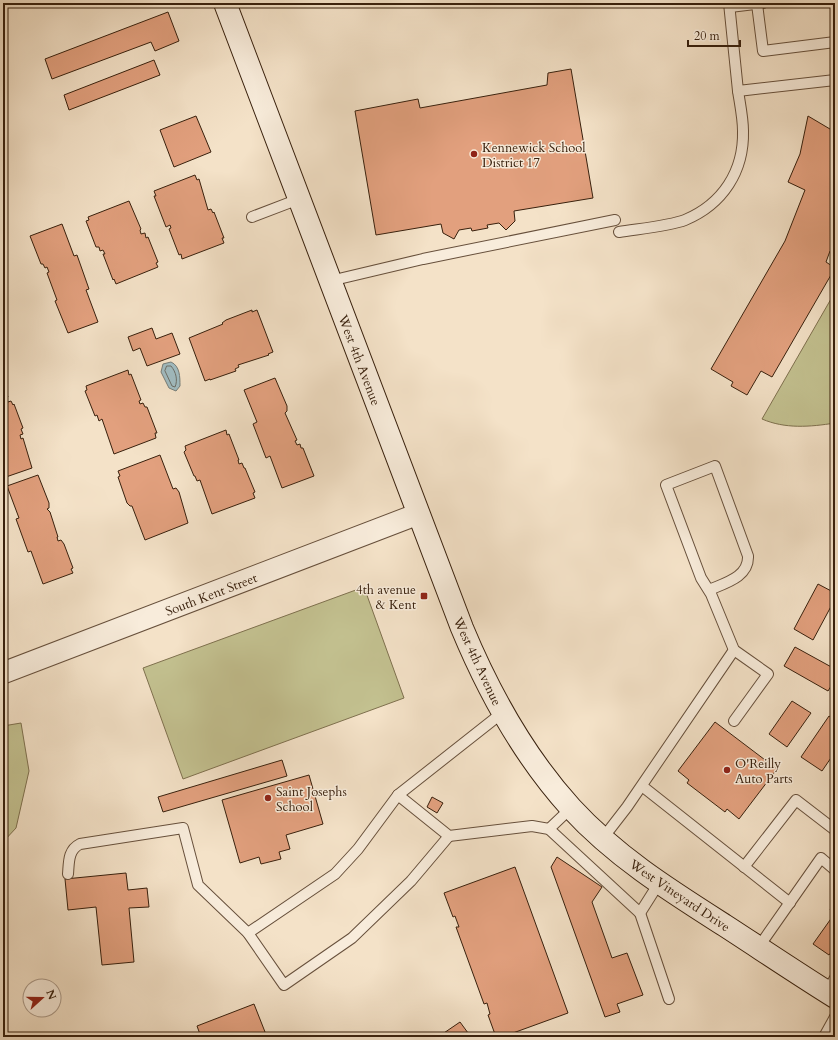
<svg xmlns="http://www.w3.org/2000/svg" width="838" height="1040" viewBox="0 0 838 1040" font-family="Cardo,serif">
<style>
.green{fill:#c3c190;stroke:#7e704e}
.water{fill:#a0bbc0;stroke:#767d78}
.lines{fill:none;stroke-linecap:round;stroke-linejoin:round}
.shore{stroke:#6c6e66;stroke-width:1}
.building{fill:#e2a07e;stroke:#38200d}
.lane-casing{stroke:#67503c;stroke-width:12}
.street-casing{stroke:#67503c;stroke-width:23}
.secondary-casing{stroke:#38200d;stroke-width:24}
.lane{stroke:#f8ecdb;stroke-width:10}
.street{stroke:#f8ecdb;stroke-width:21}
.secondary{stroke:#f8ecdb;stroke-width:22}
.poi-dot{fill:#8f2418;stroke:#f8ecdb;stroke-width:1.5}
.labels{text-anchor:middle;stroke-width:3;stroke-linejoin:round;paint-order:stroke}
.poi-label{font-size:13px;fill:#38200d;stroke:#f8ecdb;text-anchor:start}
.street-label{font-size:13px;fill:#38200d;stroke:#f8ecdb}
</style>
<rect width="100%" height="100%" fill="#f4e2c8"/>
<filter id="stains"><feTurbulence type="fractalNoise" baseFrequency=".005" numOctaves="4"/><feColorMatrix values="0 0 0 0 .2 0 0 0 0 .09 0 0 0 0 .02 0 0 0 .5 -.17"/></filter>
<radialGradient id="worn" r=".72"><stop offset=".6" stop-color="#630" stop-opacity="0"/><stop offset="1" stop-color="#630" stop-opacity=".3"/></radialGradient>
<!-- green -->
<g class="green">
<path d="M835 292V423C810 427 785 429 762 419Z"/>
<path d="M364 587 404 698 183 779 143 668Z"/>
<path d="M21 723 29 771 16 828 3 842V726Z"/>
</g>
<!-- water -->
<path class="water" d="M171 362C180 366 180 377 180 386L176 391 169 388 161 372 163 364Z"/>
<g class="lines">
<!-- shore -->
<path class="shore" d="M167 366H171C176 372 178 380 175 387L172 386 165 371Z"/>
</g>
<!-- building -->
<g class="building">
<path d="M168 12 179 41 155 51 151 42 52 79 45 59Z"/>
<path d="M154 60 160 75 69 110 64 95Z"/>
<path d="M571 69 593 198 514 211 515 221 506 230 499 223 487 225 488 228 472 231 471 228 459 230 454 239 443 233 441 224 376 235 355 111 418 99 420 108 547 85 548 73Z"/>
<path d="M196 116 211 152 174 167 160 130Z"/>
<path d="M808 116 835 132V253L830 251 826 262 835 268 772 377 761 371 747 395 731 386 733 382 711 369 785 241 805 190 788 182 800 154Z"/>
<path d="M195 175 197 180 199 179 208 210 211 209 213 213 214 212 224 238H222L224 243 182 259 181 254 179 255 169 229 171 228 170 225 166 227 154 196H156L154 191Z"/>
<path d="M129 201 141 229 140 230 141 234 145 233 146 238 148 237 158 262 156 263 158 267 116 284 114 279 113 280 103 254H105L103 250 100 251 99 247H96L86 221 89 220 88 217Z"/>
<path d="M62 224 74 256 77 255 89 289 86 290 98 322 68 333 55 301 57 300 47 273 49 272 47 267 45 268 43 264H41L30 236Z"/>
<path d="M252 310V312L257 310 273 352 268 354 269 355 238 365 239 367 235 369 236 371 210 380V379L205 381 189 338 223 324 222 323 226 320Z"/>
<path d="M152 328 156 339 172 333 180 354 147 366 140 348 133 351 128 337Z"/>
<path d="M128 370 129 375 131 374 141 400 139 401 140 404 143 403 145 407H147L157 433H155L156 438 114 454 102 419 99 421 97 415 95 416 85 391 87 390 86 386Z"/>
<path d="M275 378 287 406V411L285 413 297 440 295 441 297 445 300 444 301 448H303L314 476 282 488 270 456 266 458 253 424 257 422 244 390Z"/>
<path d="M3 383 8 397H6L8 402 11 401 13 405 14 404 23 428 21 429 23 434 20 435 21 439 23 438 32 468 3 478Z"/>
<path d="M226 430 227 435 229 434 239 460H238L239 464 242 463 244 468H245L255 492 253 493 255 498 212 514 200 480 197 481 195 476H194L184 452 186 450 185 446Z"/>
<path d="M160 455 173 489 176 488 179 492 188 523 145 540 132 506H130L127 503 118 477 120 476 118 471Z"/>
<path d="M38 475 49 503V508L47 509 50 512 58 537H57L58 541 61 540 64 544 73 568 71 569 73 573 43 584 31 551 28 552 16 519 19 518 7 486Z"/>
<path d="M818 584 835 593V599L813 640 794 629Z"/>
<path d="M795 647 835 669V680L828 691 784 666Z"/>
<path d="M792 701 811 713 787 747 769 734Z"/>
<path d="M829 716 835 720V752L822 771 801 757Z"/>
<path d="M715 722 777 769 739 819 727 809 725 812 687 783 689 780 678 771Z"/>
<path d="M282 760 287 776 163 812 158 797Z"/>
<path d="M309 775 323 824 286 835 290 849 279 852 281 859 261 864 259 857 240 863 222 800Z"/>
<path d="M432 797 443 803 437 813 427 807Z"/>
<path d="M557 857 602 887 592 902 612 958 627 953 643 995 617 1004 620 1012 605 1017 551 867Z"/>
<path d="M515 867 568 1013 502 1037H496L488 1015 490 1014 487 1003 484 1004 456 927H459L455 916 453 917 444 893Z"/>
<path d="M126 873 128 890 147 888 149 907 129 908 134 962 102 965 96 907 68 910 65 879Z"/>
<path d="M835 902V947L829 955 813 944 835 913 830 910Z"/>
<path d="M254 1004 267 1037H201L197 1026Z"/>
<path d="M460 1022 471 1037H438Z"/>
</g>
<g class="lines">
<defs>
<g id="lane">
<path d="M729 3 738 91 835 80"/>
<path d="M757 4 763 51 835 42"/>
<path d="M730 7 763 3"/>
<path d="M252 217 299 199"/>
<path d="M619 232C637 229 670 226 685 220 723 204 744 171 743 131 743 118 740 104 738 91"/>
<path d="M330 281 423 259 615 220"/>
<path d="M709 590C725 583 749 577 748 556L715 466 666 485 701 578 711 594 734 650 768 674 734 721"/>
<path d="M642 786 790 903"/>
<path d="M398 795 449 836 532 826 549 829 640 913 659 883"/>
<path d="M549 829 571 808"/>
<path d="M603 838 627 807 734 650"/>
<path d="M744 867 796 800 835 830"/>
<path d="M68 874C69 862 68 850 80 844L183 828 198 885 248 933 284 985 352 938 411 881 449 836"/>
<path d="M640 913 669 999"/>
<path d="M248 933 335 874 358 849 398 795 502 713"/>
<path d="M758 948 821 858 835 870"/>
<path d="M827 992 835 978"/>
<path d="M824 1037 835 1017"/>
</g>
<path id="street" d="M3 673 418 514"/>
<path id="secondary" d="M225 3 462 628C489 693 523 755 571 808 615 856 669 890 724 925 761 949 798 974 835 997"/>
</defs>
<!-- lane casing -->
<use href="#lane" class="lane-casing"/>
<!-- street casing -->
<use href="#street" class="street-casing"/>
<!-- secondary casing -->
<use href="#secondary" class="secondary-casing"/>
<!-- lane -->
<use href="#lane" class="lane"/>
<!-- street -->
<use href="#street" class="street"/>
<!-- secondary -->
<use href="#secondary" class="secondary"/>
</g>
<!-- markers -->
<g class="poi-dot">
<circle cx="474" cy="154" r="4"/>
<rect x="420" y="592" width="8" height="8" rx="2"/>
<circle cx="727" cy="770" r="4"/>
<circle cx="268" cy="798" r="4"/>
</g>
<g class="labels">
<!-- poi labels -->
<g class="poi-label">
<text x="482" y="152">Kennewick School<tspan x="482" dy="15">District 17</tspan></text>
<text x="416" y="594" text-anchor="end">4th avenue<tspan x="416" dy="15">&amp; Kent</tspan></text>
<text x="735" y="768">O'Reilly<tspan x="735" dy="15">Auto Parts</tspan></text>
<text x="276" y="796">Saint Josephs<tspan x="276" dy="15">School</tspan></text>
</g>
<!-- street labels -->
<g class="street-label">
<text transform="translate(360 360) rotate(69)" y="5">West 4th Avenue</text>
<text transform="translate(211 594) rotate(-21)" y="5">South Kent Street</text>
<text transform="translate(478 661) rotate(65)" y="5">West 4th Avenue</text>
<text transform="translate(680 895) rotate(34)" y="5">West Vineyard Drive</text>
</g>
</g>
<!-- margin -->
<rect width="838" height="1040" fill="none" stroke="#f4e2c8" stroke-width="16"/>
<rect x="4" y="4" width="830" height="1032" fill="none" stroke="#38200d" stroke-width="2"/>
<rect x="8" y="8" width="822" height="1024" fill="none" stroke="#38200d"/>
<!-- north arrow -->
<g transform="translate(42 998) rotate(69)"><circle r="19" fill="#f8ecdb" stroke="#ab9a89"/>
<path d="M0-3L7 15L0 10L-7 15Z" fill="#8f2418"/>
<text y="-6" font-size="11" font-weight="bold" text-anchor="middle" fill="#38200d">N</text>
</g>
<!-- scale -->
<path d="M688 40v6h52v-6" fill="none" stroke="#38200d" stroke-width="2"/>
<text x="694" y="40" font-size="12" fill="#38200d" stroke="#f8ecdb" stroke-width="3" paint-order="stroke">20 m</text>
<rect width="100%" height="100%" filter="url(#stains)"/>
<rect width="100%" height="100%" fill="url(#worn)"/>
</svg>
